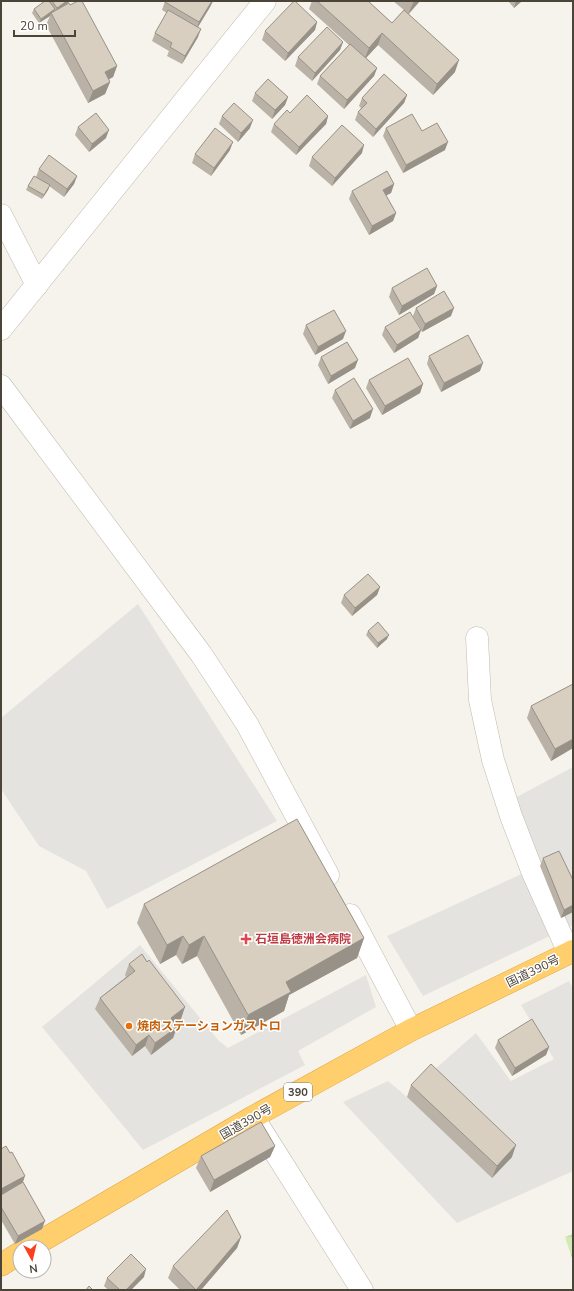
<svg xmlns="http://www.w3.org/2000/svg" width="574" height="1291" viewBox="0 0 574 1291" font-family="'Nunito Sans','Noto Sans JP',sans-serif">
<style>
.grass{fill:url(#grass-tufts)}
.parking{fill:#e5e3e0}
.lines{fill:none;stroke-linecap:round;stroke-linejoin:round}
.minor-casing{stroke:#c2bbae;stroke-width:23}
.highway-casing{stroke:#e0a43c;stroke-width:23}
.minor{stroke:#fff;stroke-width:22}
.highway{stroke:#ffcf6e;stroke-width:22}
.wall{fill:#bab2a6}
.shaded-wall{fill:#979187}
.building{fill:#d8cfc1;stroke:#979187}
.health-dot{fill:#e0444e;stroke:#fff;stroke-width:1.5}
.food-dot{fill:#e8710a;stroke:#fff;stroke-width:1.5}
.labels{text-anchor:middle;stroke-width:3;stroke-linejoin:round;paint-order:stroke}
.shield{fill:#fff;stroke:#817c74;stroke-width:1}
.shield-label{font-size:11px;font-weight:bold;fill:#4b4439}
.health-label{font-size:12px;font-weight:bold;fill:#be3a42;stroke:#fff;text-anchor:start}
.street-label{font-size:12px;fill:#4b4439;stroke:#fff}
.food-label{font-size:12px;font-weight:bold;fill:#c56008;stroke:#fff;text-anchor:start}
</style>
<defs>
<pattern id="grass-tufts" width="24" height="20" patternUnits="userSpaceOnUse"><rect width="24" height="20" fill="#d2eab5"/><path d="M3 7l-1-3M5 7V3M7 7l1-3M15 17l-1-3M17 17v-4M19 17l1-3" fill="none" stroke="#b6ca9c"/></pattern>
</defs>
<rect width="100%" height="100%" fill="#f6f3ec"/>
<!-- grass -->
<path class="grass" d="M573 1234V1261L565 1237Z"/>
<!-- parking -->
<g class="parking">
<path d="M138 604 277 821 107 909 86 871 39 846 1 789V718Z"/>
<path d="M573 767V925L565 929 513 799Z"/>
<path d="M528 871 554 934 423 996 387 936Z"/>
<path d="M140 945 219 1041 228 1048 366 975 376 1007 298 1051 305 1065 143 1150 42 1027Z"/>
<path d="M569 981 573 989V1171L457 1223 343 1102 388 1081 407 1097 493 1178 427 1076 476 1033 511 1081 554 1059 521 1005Z"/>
</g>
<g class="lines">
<defs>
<g id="minor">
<path d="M1 215 37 285"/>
<path d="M1 329 265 1"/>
<path d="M1 386 201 654 247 724 328 875"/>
<path d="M477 638 480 700 493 760 511 816 533 873 569 953"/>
<path d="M350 915 411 1030"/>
<path d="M258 1125 362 1290"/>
</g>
<g id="highway">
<path d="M31 1247 253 1117 411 1030 573 951"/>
<path d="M1 1265 20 1253"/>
</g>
</defs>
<!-- minor casing -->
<use href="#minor" class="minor-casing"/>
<!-- highway casing -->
<use href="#highway" class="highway-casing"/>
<!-- minor -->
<use href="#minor" class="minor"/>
<!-- highway -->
<use href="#highway" class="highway"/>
</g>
<!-- wall -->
<g class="wall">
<path d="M45 1H70L66 5H70L117 66 113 77 108 80 110 82 105 94 88 103 46 25 50 16 39 23 32 13 34 9Z"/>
<path d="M165 1H213L210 7 198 27V37L182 64 167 56 169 51 152 41 155 33 167 13 162 10Z"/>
<path d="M312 1H368L392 23 404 10 393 1H420L409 14 455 72 433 95 378 45 366 58 377 68 374 76 344 109 317 84 320 76 349 45 309 9Z"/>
<path d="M508 1H522L514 8Z"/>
<path d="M317 22 315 30 285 61 262 40 265 31Z"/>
<path d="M343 42 340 50 312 81 295 66 298 57Z"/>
<path d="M255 93 288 97 285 105 272 119 252 101Z"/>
<path d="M407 95 404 103 373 137 355 120 358 112 361 108 359 106 362 98Z"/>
<path d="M290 113 328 116 326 124 296 155 271 132 274 124Z"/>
<path d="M222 116 250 128 238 142 219 124Z"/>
<path d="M78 127 106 138 89 152 75 135Z"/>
<path d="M386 128 422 131 445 150 403 173 383 136Z"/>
<path d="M230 150 211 176 192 163 195 154Z"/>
<path d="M362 153 332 186 309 166 312 157Z"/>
<path d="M39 169 77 176 74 184 64 197 49 186 48 190 42 199 26 190 28 186 42 181 36 177Z"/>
<path d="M394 184 391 193 386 195 396 213 393 221 369 235 349 199 352 191Z"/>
<path d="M437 286 434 294 399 315 389 297 392 288Z"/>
<path d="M416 308 451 316 422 332 421 330 418 338 394 353 382 335 385 327 421 329 413 316Z"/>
<path d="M306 325 343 339 315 355 303 334Z"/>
<path d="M429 356 480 371 441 392 427 364Z"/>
<path d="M321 357 355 368 328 384 318 365Z"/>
<path d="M369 380 423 384 420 393 382 415 366 388Z"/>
<path d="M335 390 370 418 350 429 332 398Z"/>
<path d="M380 587 377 595 352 616 341 603 344 595Z"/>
<path d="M368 631 387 639 377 648 366 635Z"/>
<path d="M531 706 573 748 551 761 527 718Z"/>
<path d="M543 858 573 880V912L561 918 540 866Z"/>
<path d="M144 904 364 938 357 958 289 995 284 1011 241 1035 197 956 182 964 176 955 160 964 137 923Z"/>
<path d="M129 964 181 1019 175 1023 177 1027 173 1038 151 1055 145 1046 132 1056 95 1009 100 998 126 977 125 975Z"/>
<path d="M498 1040 549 1047 546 1055 512 1076 495 1048Z"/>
<path d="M411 1085 512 1157 492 1178 407 1097Z"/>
<path d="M275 1146 270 1157 210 1192 196 1168 201 1156Z"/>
<path d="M1 1149 23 1183 42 1229 15 1244 1 1220Z"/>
<path d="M241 1237 237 1248 201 1290H180L168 1278 173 1266Z"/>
<path d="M144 1277 131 1290H108L104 1286 107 1278Z"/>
</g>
<!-- shaded-wall -->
<g class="shaded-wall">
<path d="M67 1H70L69 2 55 12 57 8Z"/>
<path d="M212 1H213L210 7 196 30 199 22Z"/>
<path d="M414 1H420L408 14 413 3Z"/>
<path d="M516 1H522L514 8Z"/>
<path d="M55 9 53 13H51L50 16 39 23 41 19Z"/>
<path d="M317 22 315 30 285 61 288 53Z"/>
<path d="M201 29 198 37 182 64 185 56Z"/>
<path d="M382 33 378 45 364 60 369 48Z"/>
<path d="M343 42 340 50 312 81 315 73Z"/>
<path d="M459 60 455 72 433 95 437 84Z"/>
<path d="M117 66 113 77 100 84 105 72Z"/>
<path d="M377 68 374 76 344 109 347 100Z"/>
<path d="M110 82 105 94 88 103 93 91Z"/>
<path d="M407 95 404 103 373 137 376 129Z"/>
<path d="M288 97 285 105 272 119 275 110Z"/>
<path d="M328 116 326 124 296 155 299 147Z"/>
<path d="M253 120 250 128 238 142 241 133Z"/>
<path d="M109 130 106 138 89 152 92 144Z"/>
<path d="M233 142 230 150 211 176 214 168Z"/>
<path d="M448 142 445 150 403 173 406 165Z"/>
<path d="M364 145 362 153 332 186 335 178Z"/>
<path d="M77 176 74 184 64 197 67 189Z"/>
<path d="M394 184 391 193 380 199 383 190Z"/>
<path d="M50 185 48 190 42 199 44 195Z"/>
<path d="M396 213 393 221 369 235 372 226Z"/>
<path d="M437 286 434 294 399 315 402 306Z"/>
<path d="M454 308 451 316 422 332 425 324Z"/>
<path d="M421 330 418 338 394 353 397 345Z"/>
<path d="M346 331 343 339 315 355 318 347Z"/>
<path d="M358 360 355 368 328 384 331 376Z"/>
<path d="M483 363 480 371 441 392 444 383Z"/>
<path d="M423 384 420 393 382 415 385 406Z"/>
<path d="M373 409 370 418 350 429 353 421Z"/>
<path d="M380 587 377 595 352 616 355 608Z"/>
<path d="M389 635 387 639 377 648 378 643Z"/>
<path d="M573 739V748L551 761 555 749Z"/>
<path d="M573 905V912L561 918 564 910Z"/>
<path d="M183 936 176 955 160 964 167 945Z"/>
<path d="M204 936 197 956 182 964 189 945Z"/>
<path d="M364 938 357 958 289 995 284 1011 241 1035 248 1015 286 982Z"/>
<path d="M185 1007 181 1019 166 1030 171 1018Z"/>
<path d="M177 1027 173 1038 151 1055 155 1043Z"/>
<path d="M149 1035 145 1046 132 1056 136 1045Z"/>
<path d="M549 1047 546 1055 512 1076 515 1068Z"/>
<path d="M516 1145 512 1157 492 1178 497 1166Z"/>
<path d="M275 1146 270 1157 210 1192 214 1180Z"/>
<path d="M25 1176 21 1188 1 1199V1189Z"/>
<path d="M45 1221 42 1229 15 1244 18 1236Z"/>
<path d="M241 1237 237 1248 201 1290H195Z"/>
<path d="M146 1269 144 1277 131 1290H126Z"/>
</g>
<!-- building -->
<g class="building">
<path d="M45 1H49L55 9 41 19 34 9Z"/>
<path d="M52 1H67L57 8Z"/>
<path d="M78 1H82L117 66 105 72 110 82 93 91 51 13 69 3 70 5Z"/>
<path d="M165 1H212L199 22 165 2Z"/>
<path d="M294 1H295L317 22 288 53 265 31Z"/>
<path d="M317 1H368L392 23 404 10 459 60 437 84 382 33 369 48Z"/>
<path d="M168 10 201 29 185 56 170 47 172 43 155 33Z"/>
<path d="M327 27 343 42 315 73 298 57Z"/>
<path d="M350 44 377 68 347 100 320 76Z"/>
<path d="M384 74 407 95 376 129 358 112 367 103 362 98Z"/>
<path d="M268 79 288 97 275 110 255 93Z"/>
<path d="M307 95 328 116 299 147 274 124 287 110 290 113Z"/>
<path d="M234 103 253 120 241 133 222 116Z"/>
<path d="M96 113 109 130 92 144 78 127Z"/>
<path d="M412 114 422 131 437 123 448 142 406 165 386 128Z"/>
<path d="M342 125 364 145 335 178 312 157Z"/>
<path d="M215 128 233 142 214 168 195 154Z"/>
<path d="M49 155 77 176 67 189 39 169Z"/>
<path d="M387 171 394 184 383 190 396 213 372 226 352 191Z"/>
<path d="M34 176 50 185 44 195 28 186Z"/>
<path d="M427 268 437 286 402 306 392 288Z"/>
<path d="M444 291 454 308 425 324 416 308Z"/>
<path d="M334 310 346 331 318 347 306 325Z"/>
<path d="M410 312 421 330 397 345 385 327Z"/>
<path d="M468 335 483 363 444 383 429 356Z"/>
<path d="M347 342 358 360 331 376 321 357Z"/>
<path d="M408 358 423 384 385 406 369 380Z"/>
<path d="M354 378 373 409 353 421 335 390Z"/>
<path d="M368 574 380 587 355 608 344 595Z"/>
<path d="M378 622 389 635 378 643 368 631Z"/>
<path d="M573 684V739L555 749 531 706Z"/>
<path d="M297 819 364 938 286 982 291 992 248 1015 204 936 189 945 183 936 167 945 144 904Z"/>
<path d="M559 851 573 880V905L564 910 543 858Z"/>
<path d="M142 954 147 962 149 960 185 1007 171 1018 177 1027 155 1043 149 1035 136 1045 100 998 135 971 129 964Z"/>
<path d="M532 1019 549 1047 515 1068 498 1040Z"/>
<path d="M431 1064 516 1145 497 1166 411 1085Z"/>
<path d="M261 1122 275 1146 214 1180 201 1156Z"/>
<path d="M6 1146 10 1153 12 1152 25 1176 1 1189V1149Z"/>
<path d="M23 1182 45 1221 18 1236 1 1207V1195Z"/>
<path d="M227 1210 241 1237 196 1290 173 1266Z"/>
<path d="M131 1254 146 1269 126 1290H120L107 1278Z"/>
<path d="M89 1286 93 1290H86Z"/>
</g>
<!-- markers -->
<path class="health-dot" d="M244 933h4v4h4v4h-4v4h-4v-4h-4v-4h4z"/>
<circle class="food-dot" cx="129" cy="1026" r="4"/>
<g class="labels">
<!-- shield labels -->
<rect class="shield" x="284" y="1083" width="28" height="18" rx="3"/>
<g class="shield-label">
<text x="298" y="1096">390</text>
</g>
<!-- health labels -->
<g class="health-label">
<text x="255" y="943">石垣島徳洲会病院</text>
</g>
<!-- street labels -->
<g class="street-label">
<text transform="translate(533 971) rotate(-26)" y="4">国道390号</text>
<text transform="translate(246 1122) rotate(-30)" y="4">国道390号</text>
</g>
<!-- food labels -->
<g class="food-label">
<text x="137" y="1030">焼肉ステーションガストロ</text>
</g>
</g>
<!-- border -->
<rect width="574" height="1291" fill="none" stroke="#4b4439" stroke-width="4"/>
<!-- north arrow -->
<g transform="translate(32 1259) rotate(172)"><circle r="19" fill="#ffffff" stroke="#b7b4b0"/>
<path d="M0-3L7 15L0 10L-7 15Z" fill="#fc3f1d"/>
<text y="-6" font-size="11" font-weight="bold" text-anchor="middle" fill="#4b4439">N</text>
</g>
<!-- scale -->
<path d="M14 30v6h61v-6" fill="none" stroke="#4b4439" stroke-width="2"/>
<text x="20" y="30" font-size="12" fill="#4b4439" stroke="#ffffff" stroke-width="3" paint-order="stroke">20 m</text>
</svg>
